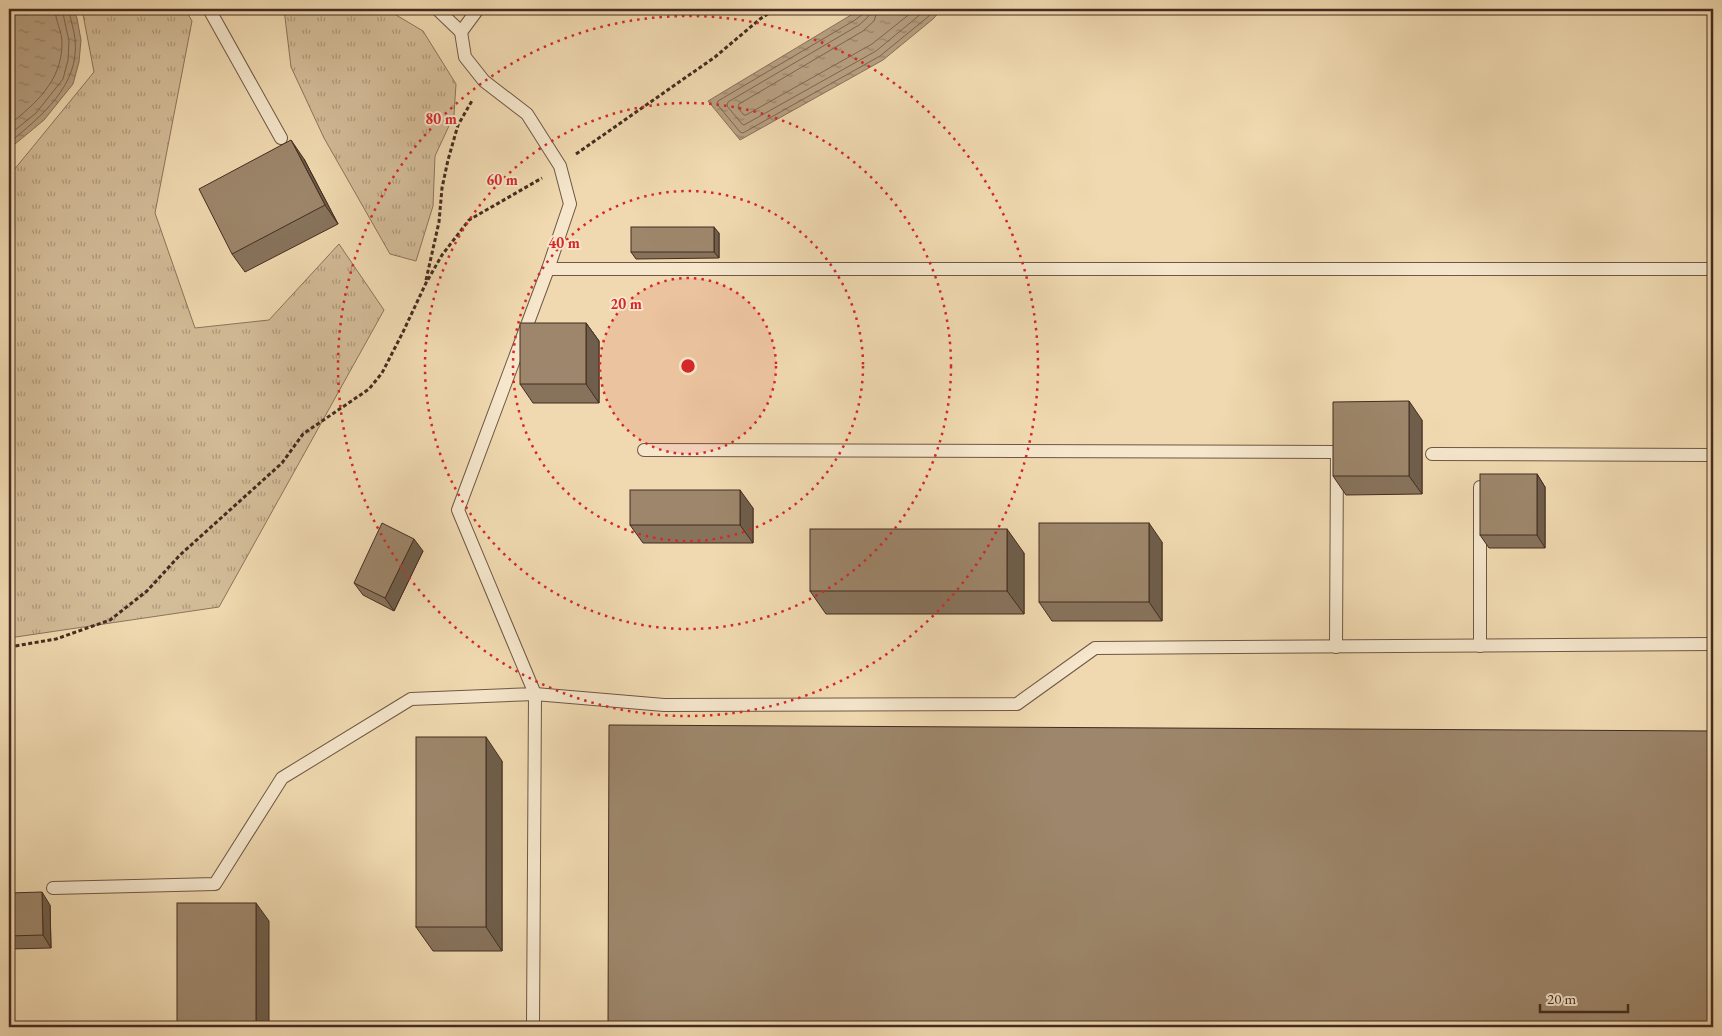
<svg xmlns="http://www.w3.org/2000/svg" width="1722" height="1036" viewBox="0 0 1722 1036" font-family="'EB Garamond',serif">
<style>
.grass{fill:url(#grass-tufts);stroke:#8c745c}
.water{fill:url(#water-ripples);stroke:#887059}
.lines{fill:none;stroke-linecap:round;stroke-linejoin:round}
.shore{stroke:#7d6550;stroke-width:1}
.lane-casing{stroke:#6f5744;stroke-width:14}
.path{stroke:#442c20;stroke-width:3;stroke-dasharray:4 2.5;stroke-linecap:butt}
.lane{stroke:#f5e6cc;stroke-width:12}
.wall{fill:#87735c;stroke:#442c20}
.shaded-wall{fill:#6e5e4b;stroke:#442c20}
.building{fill:#9d866b;stroke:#442c20}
.ring{fill:none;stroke:#d62828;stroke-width:2.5;stroke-dasharray:2.5 5}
.centre{fill:#d62828;stroke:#f5e6cc;stroke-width:2.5}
.ring-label{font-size:15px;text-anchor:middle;font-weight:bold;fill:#d62828;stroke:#f5e6cc;stroke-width:4;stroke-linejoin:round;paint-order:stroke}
</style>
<defs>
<pattern id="grass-tufts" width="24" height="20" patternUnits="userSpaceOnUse" patternTransform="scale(1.25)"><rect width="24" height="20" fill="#d3bc98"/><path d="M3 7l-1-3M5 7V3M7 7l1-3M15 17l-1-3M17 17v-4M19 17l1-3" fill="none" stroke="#ad997c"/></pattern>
<pattern id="water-ripples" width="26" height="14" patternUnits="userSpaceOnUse" patternTransform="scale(1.25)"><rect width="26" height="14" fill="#b69e7f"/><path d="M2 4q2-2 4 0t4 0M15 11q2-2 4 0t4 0" fill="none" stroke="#968168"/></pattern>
</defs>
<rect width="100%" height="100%" fill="#f0d9b0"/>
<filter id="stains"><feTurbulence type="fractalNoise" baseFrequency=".004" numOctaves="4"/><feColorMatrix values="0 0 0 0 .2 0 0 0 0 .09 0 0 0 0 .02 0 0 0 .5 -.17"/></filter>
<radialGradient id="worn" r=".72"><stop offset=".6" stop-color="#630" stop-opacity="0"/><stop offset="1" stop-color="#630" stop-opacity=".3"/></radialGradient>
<!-- grass -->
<g class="grass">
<path d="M82 9H185L192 21 155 213 195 328 269 320 339 244 384 310 219 607 9 638V395L12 389 9 381V176L94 72Z"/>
<path d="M284 9H386L423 31 456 84 454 115 435 156 433 206 416 261 390 254 324 138 291 67Z"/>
</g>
<!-- water -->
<g class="water">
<path d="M9 9H73L77 18 81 40 79 62 73 84 44 120 9 149Z"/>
<path d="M861 9H942L933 19 883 60 740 140 708 101Z"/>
</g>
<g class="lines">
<!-- shore -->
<g class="shore">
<path d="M864 9 863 14 855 20 718 101 717 104 740 132 743 133 880 56 929 16 935 9"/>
<path d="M870 9 868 17 859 25 728 102 727 106 742 124 744 125 876 51 927 9"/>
<path d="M878 9 874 21 863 31 739 104 738 108 744 115H746L872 44 916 9"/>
<path d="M9 125C36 103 62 81 62 43 62 31 55 20 55 9"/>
<path d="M9 135 36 113 63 79 68 60 69 41 62 9"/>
<path d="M9 143C41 116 80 86 75 39 74 29 70 19 69 9"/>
</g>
<defs>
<g id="lane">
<path d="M209 9 281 138"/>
<path d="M437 9 461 32 478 9"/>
<path d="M461 32 465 57 484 81 527 114 560 166 570 204 548 269"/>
<path d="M644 450 1337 452 1336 647"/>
<path d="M1432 454 1713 455"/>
<path d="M1480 646V487"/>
<path d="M53 888 215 884 282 778 411 699 535 694 458 510 548 269H1713"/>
<path d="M533 1027 535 694 664 705 1017 704 1095 648 1713 644"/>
</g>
</defs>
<!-- lane casing -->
<use href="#lane" class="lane-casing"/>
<!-- path -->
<g class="path">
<path d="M576 154 715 57 760 19 775 9"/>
<path d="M426 280 439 222 442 188 448 160 458 125 473 99"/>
<path d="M9 647 56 639 110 620 147 591 180 555 282 463 303 434 369 389 382 373 403 332 426 283 442 255 469 220 542 178"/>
</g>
<!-- lane -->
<use href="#lane" class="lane"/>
</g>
<!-- wall -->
<g class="wall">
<path d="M304 159 338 224 245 272 232 254Z"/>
<path d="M719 233V258L636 259 631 252Z"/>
<path d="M586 323 599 341V403H533L520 384Z"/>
<path d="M1422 420V494L1346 495 1333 476Z"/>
<path d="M1537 474 1545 487V548H1489L1480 535Z"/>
<path d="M753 508V543H643L630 525Z"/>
<path d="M1162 542V621H1052L1039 602Z"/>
<path d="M423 551 394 611 363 595 354 583Z"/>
<path d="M1024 553V614H826L810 591Z"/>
<path d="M502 761V951H433L416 927Z"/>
<path d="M9 893 50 905 51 948 9 949Z"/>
</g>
<!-- shaded-wall -->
<g class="shaded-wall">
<path d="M291 140 304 159 338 224 325 205Z"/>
<path d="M714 227 719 233V258L714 252Z"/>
<path d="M586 323 599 341V403L586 384Z"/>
<path d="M1409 401 1422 420V494L1409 476Z"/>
<path d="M1537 474 1545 487V548L1537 535Z"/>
<path d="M740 490 753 508V543L740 525Z"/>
<path d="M1149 523 1162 542V621L1149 602Z"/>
<path d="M1007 529 1024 553V614L1007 591Z"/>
<path d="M414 539 423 551 394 611 385 598Z"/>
<path d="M486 737 502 761V951L486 927Z"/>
<path d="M42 892 50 905 51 948 43 935Z"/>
<path d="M256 903 269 921V1027H256Z"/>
</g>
<!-- building -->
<g class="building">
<path d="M291 140 325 205 232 254 199 189Z"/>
<rect x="631" y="227" width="83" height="25"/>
<rect x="520" y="323" width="66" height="61"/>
<path d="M1409 401V476H1333V402Z"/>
<rect x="1480" y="474" width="57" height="61"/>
<rect x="630" y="490" width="110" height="35"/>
<path d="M382 523 414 539 385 598 354 583Z"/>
<rect x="1039" y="523" width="110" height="79"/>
<rect x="810" y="529" width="197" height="62"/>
<path d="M609 725 1713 731V1027H608Z"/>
<rect x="416" y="737" width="70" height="190"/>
<path d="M42 892 43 935 9 936V893Z"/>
<rect x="177" y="903" width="79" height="124"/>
</g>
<!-- distance rings -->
<circle cx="688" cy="366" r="88" fill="#d62828" fill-opacity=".12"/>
<g class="ring">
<circle cx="688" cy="366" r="88"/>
<circle cx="688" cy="366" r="175"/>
<circle cx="688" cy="366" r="263"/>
<circle cx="688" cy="366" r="350"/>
</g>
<circle cx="688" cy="366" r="8" class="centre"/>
<g class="ring-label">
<text x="441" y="124">80 m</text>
<text x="502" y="185">60 m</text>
<text x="564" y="248">40 m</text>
<text x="626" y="309">20 m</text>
</g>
<!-- margin -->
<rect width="1722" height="1036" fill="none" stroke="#f0d9b0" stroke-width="30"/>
<rect x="10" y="10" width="1702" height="1016" fill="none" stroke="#442c20" stroke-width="2.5"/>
<rect x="15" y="15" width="1692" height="1006" fill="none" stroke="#442c20"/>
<!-- scale -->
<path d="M1540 1004v8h88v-8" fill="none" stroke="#442c20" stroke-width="2.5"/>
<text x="1547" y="1004" font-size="15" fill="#442c20" stroke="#f5e6cc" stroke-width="4" paint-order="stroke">20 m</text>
<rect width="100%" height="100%" filter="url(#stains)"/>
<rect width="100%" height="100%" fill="url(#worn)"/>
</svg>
